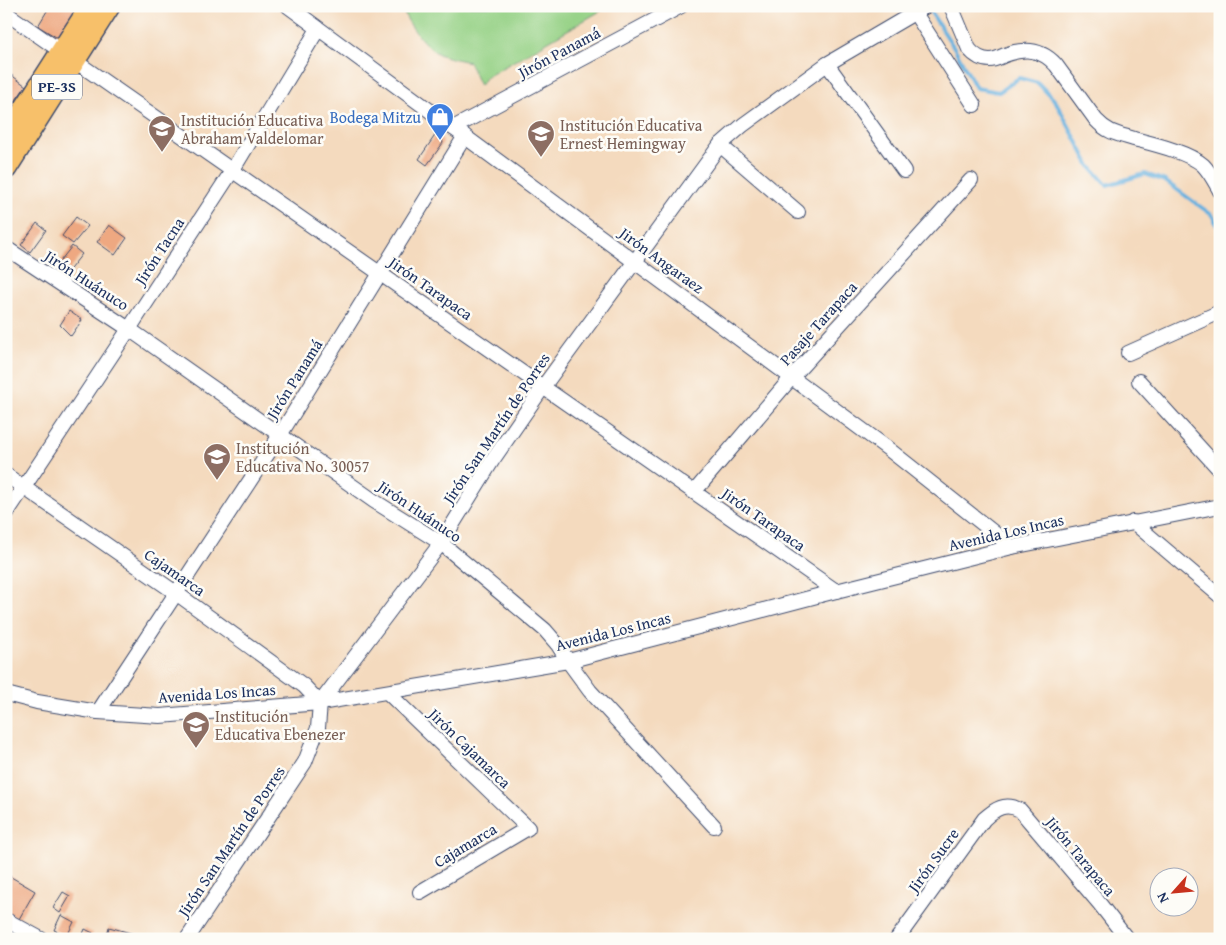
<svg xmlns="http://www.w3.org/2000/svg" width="1226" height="945" viewBox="0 0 1226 945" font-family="'Gentium Book Plus',serif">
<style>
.green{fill:#95d185;stroke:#588072}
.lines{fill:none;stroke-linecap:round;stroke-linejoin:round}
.stream{stroke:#67b1df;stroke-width:4}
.building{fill:#eea881}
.minor-casing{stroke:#3c496c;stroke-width:16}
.highway-casing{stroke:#3c496c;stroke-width:24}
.minor{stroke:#fff;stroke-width:14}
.highway{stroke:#f7c06b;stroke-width:21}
.labels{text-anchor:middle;stroke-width:5;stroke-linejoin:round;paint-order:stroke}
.shield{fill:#fdfcf7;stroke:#5f6c8c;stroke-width:1}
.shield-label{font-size:15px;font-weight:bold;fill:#1b2f5e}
.street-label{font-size:16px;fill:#1b2f5e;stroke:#fdfcf7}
.shop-label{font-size:16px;fill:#366cbe;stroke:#fdfcf7;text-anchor:end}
.education-label{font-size:16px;fill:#785e54;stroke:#fdfcf7;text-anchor:start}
</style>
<rect width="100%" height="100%" fill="#fdfcf7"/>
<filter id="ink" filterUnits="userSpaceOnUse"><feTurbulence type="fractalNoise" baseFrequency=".02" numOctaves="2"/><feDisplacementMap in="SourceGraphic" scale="10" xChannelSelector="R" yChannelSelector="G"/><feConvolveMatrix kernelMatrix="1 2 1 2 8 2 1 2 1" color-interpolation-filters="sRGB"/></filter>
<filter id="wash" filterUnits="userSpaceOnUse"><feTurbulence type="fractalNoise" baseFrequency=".0096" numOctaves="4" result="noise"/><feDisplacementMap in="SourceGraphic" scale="20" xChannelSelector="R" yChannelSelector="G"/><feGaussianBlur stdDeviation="1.12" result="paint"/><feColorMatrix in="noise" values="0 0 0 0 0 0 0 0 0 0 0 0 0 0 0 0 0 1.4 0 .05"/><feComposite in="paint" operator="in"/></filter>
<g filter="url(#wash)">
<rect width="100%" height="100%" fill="#f4dabe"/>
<!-- green -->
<path class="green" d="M401 6H609L485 78 480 86 469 62C460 60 450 58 441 55 425 48 407 23 401 6Z"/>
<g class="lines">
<!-- stream -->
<path class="stream" d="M928 8 955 49 976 88 999 92 1019 78 1038 83 1056 102 1090 166 1107 185 1145 174 1165 181 1212 215 1220 230"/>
</g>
<g id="blocks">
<!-- building -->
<g class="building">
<path d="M50 6H78L75 11 79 13 64 35 56 37 38 26Z"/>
<path d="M10 74 26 86 13 104 6 99V79Z"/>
<path d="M436 134 442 139 443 143 427 165 419 159Z"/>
<path d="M76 217 88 226 73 244 62 236Z"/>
<path d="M37 223 46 230 30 252 21 245Z"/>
<path d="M109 225 127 238 115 255 97 242Z"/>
<path d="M72 246 82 254 63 278 53 270Z"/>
<path d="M69 311 82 320 71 336 60 325Z"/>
<path d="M6 874 35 891 19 919 6 912Z"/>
<path d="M63 892 70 896 60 913 53 908Z"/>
<path d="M61 915 74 922 67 936 54 930Z"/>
<path d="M109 927 134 934 132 939H106Z"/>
<path d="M85 929 93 933 90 939H81Z"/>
</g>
</g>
</g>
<g filter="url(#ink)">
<use href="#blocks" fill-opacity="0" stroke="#3c496c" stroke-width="1"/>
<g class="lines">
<defs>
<g id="minor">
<path d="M288 6 887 448 1012 547"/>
<path d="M951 6 969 49C974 55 981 60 990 60 995 60 1000 57 1005 55 1024 48 1041 48 1056 65L1096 120C1108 133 1118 134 1134 139 1153 144 1188 152 1203 165 1210 172 1215 182 1220 191"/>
<path d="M909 7 915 13 974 105"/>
<path d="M6 13 836 591"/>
<path d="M827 64 904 171"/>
<path d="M453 128 681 6"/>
<path d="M720 145 798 212"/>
<path d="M6 248 129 329 374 501 441 543 545 630 558 645 568 661 590 691 714 826"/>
<path d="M1128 353 1220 312"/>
<path d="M1139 381 1220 470"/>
<path d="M6 475 176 593 304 686 320 703"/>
<path d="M694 492 792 377 971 180"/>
<path d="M6 514 129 329 232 171 318 29"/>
<path d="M1133 522 1220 596"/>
<path d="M387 692 528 828 420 892"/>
<path d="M6 694 37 702 98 712 160 716 320 703 568 661 836 591 1012 547 1220 506"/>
<path d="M98 712 280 435 465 136"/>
<path d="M6 920 41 939"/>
<path d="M187 939 305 762 318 728 320 703 441 543 492 461 543 387 720 145 743 125 827 64 926 6"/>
<path d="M897 939 984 819C995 809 1005 802 1020 810L1099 903 1127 939"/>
</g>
<g id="highway">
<path d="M6 138 91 6"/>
<path d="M6 168 109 6"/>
</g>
</defs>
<!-- minor casing -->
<use href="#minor" class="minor-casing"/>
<!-- highway casing -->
<use href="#highway" class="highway-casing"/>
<!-- minor -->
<use href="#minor" class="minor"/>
<!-- highway -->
<use href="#highway" class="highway"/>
</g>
</g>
<!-- icons -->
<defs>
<symbol id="shop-pin" viewBox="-11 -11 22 30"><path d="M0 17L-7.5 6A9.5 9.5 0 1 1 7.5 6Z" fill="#3f7fe0" stroke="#fdfcf7"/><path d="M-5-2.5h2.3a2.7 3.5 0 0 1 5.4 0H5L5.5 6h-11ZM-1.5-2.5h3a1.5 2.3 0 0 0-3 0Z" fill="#fff"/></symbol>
<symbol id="school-pin" viewBox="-11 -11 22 30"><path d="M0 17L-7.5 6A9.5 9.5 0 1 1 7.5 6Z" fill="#8d6e63" stroke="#fdfcf7"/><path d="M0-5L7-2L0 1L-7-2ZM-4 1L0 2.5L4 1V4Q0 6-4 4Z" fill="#fff"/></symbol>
</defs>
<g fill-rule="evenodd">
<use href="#shop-pin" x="424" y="101" width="32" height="43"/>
<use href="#school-pin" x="146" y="113" width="32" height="43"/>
<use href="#school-pin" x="525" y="118" width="32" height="43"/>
<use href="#school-pin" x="201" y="441" width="32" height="43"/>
<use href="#school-pin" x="180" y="709" width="32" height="43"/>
</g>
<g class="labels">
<!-- shield labels -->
<rect class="shield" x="32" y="74.5" width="50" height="25" rx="4"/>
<g class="shield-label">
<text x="57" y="92">PE-3S</text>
</g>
<!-- street labels -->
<g class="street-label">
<text transform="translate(559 52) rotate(-28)" y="6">Jirón Panamá</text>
<text transform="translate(159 251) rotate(-57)" y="6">Jirón Tacna</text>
<text transform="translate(662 260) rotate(36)" y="6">Jirón Angaraez</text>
<text transform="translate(87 280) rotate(33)" y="6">Jirón Huánuco</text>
<text transform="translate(431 288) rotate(35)" y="6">Jirón Tarapaca</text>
<text transform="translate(818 323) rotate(-48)" y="6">Pasaje Tarapaca</text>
<text transform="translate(294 379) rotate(-58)" y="6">Jirón Panamá</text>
<text transform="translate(496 428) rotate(-56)" y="6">Jirón San Martín de Porres</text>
<text transform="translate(420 511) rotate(34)" y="6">Jirón Huánuco</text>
<text transform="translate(764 519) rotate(35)" y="6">Jirón Tarapaca</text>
<text transform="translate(1006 532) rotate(-13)" y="6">Avenida Los Incas</text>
<text transform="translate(175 572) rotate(35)" y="6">Cajamarca</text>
<text transform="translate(613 631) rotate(-14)" y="6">Avenida Los Incas</text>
<text transform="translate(217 693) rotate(-4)" y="6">Avenida Los Incas</text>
<text transform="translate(470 748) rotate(44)" y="6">Jirón Cajamarca</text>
<text transform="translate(231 841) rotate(-56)" y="6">Jirón San Martín de Porres</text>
<text transform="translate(465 845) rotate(-31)" y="6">Cajamarca</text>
<text transform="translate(1081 856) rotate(50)" y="6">Jirón Tarapaca</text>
<text transform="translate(933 860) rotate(-54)" y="6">Jirón Sucre</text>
</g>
<!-- shop labels -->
<g class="shop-label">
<text x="421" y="123">Bodega Mitzu</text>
</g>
<!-- education labels -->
<g class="education-label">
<text x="181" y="126">Institución Educativa<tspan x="181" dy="18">Abraham Valdelomar</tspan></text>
<text x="560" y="131">Institución Educativa<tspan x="560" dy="18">Ernest Hemingway</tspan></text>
<text x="236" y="454">Institución<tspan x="236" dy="18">Educativa No. 30057</tspan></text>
<text x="215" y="722">Institución<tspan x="215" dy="18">Educativa Ebenezer</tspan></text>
</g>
</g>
<!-- margin -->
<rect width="1226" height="945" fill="none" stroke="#fdfcf7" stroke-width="25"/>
<!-- north arrow -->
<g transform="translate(1174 892) rotate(243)"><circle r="24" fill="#fdfcf7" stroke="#a3aaba"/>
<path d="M0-4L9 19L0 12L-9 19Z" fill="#c8321e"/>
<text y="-8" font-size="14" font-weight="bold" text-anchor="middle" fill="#1b2f5e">N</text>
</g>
</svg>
